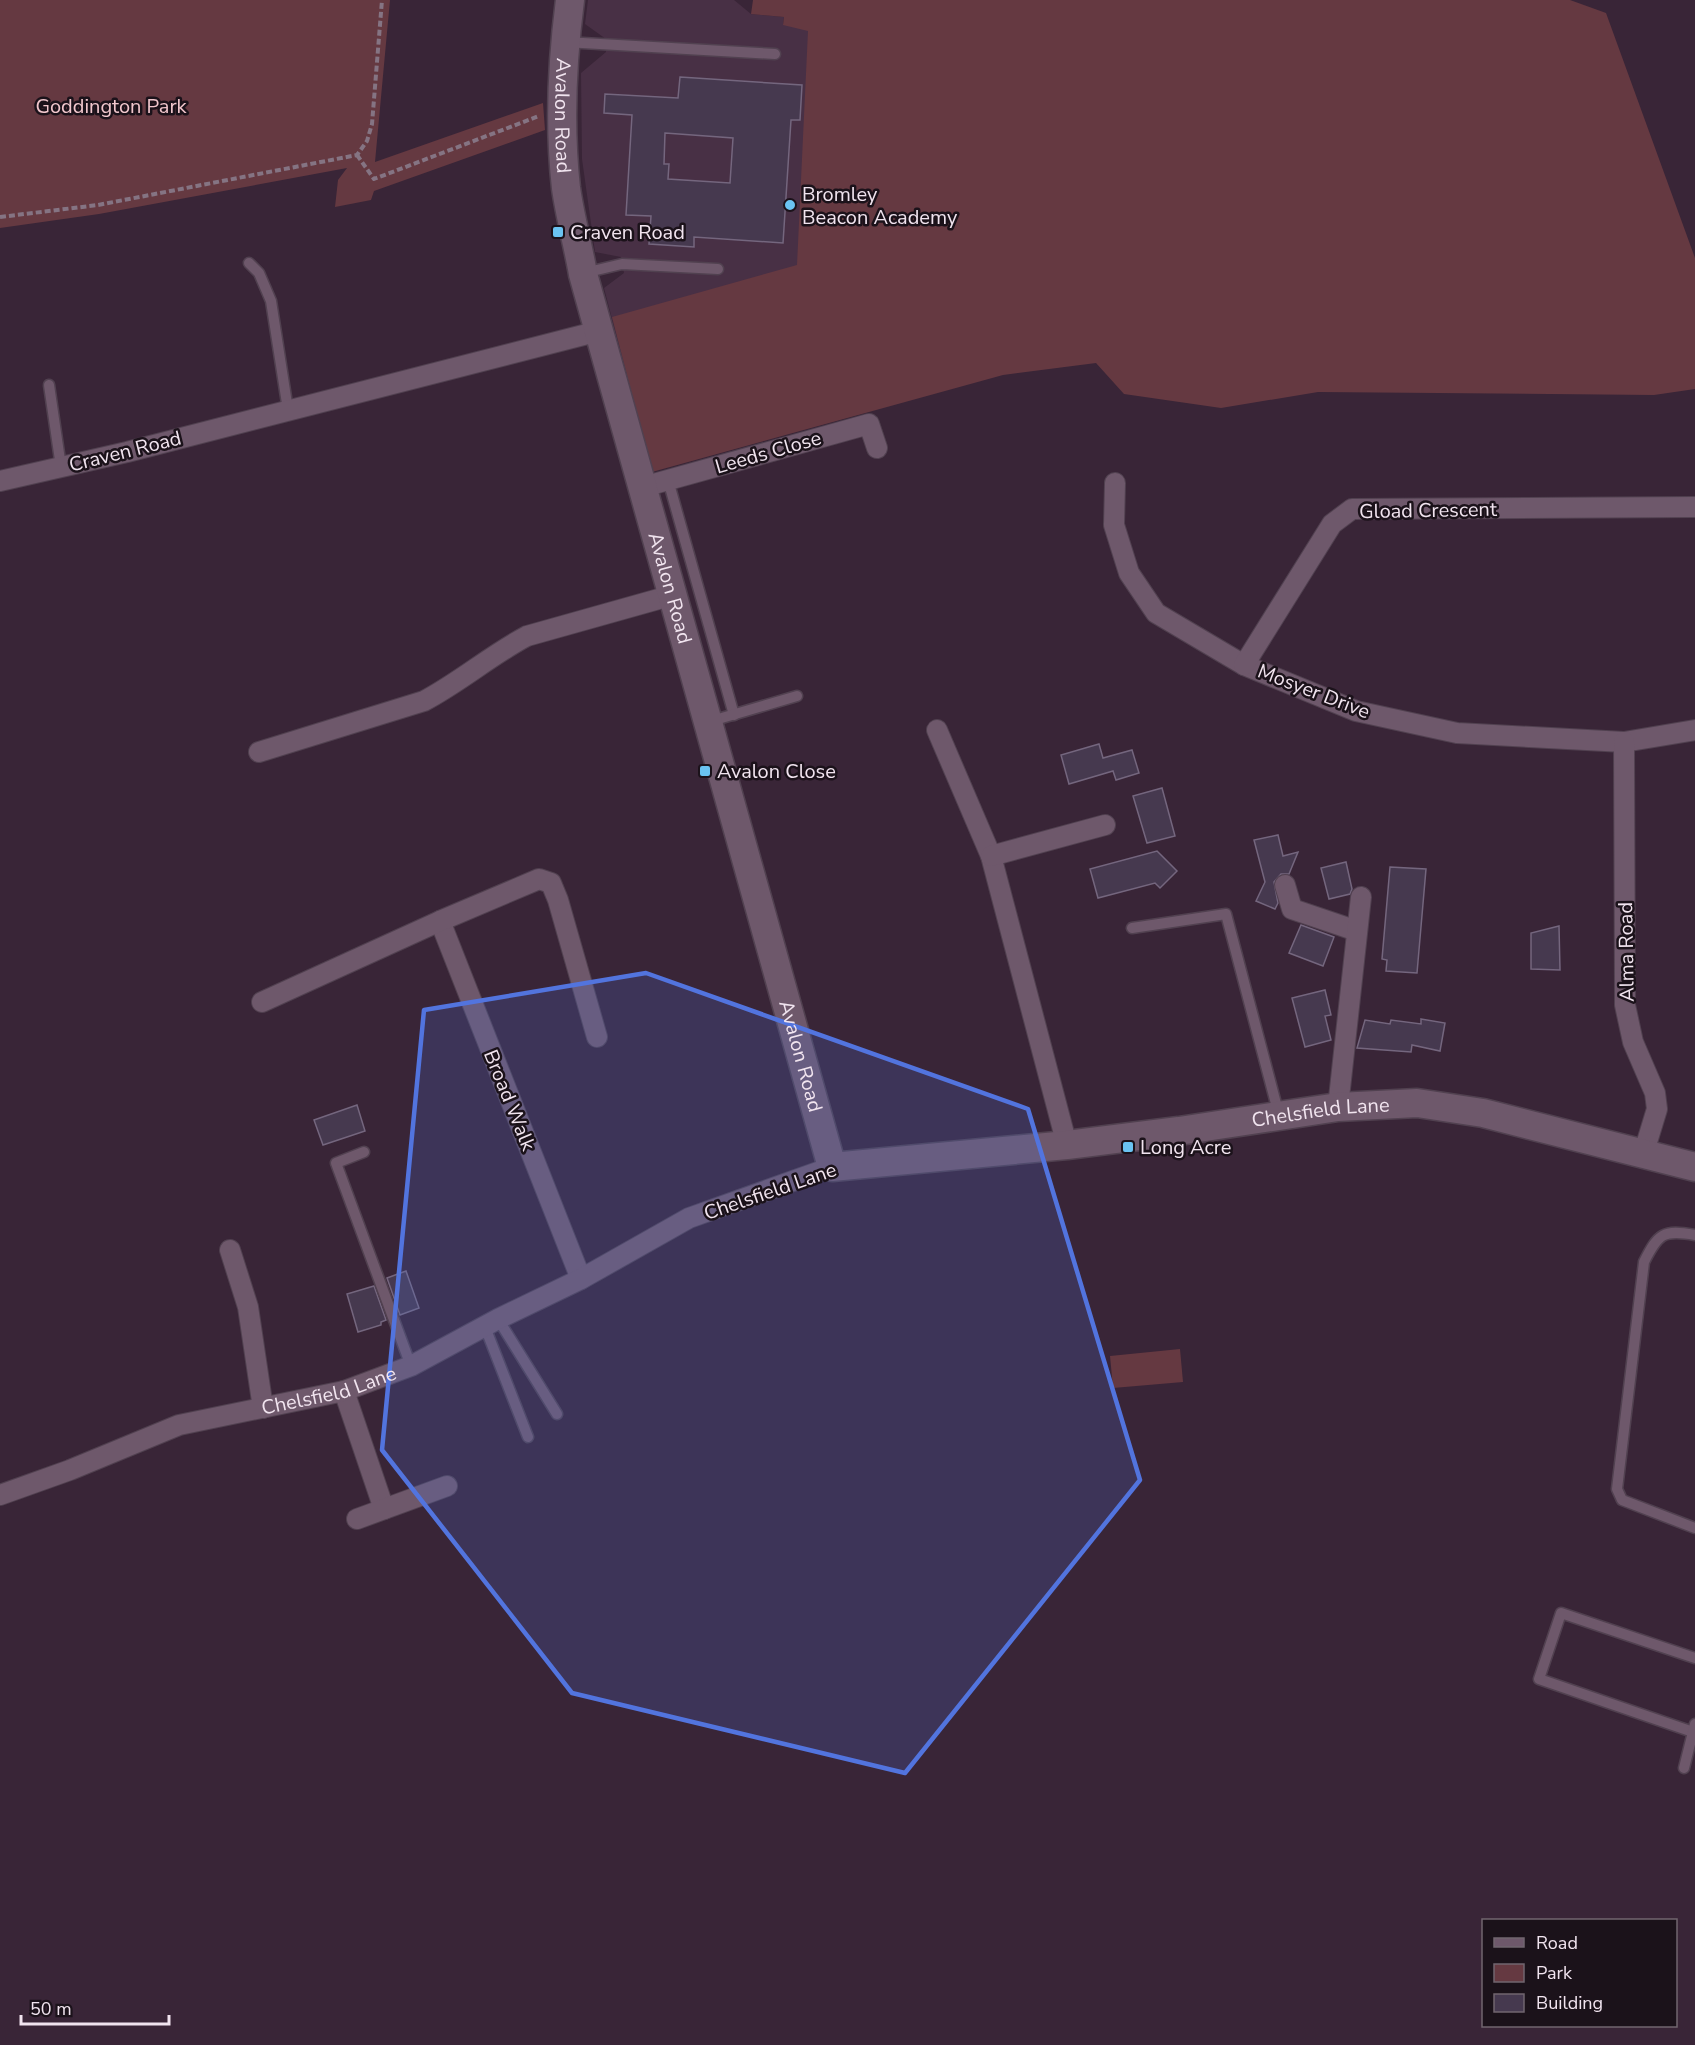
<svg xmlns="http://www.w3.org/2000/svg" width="1695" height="2045" viewBox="0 0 1695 2045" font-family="'Nunito Sans',sans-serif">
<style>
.built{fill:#483045}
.green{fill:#653941}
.building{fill:#46394f;stroke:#74667e;stroke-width:1.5;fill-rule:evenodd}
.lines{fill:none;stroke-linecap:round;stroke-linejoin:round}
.lane-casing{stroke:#514150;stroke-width:13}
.street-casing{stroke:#514150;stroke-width:22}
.secondary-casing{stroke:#514150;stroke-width:31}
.path{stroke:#857483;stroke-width:4;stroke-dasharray:6 3;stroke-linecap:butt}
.lane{stroke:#6e586b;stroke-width:10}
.street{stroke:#6e586b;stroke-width:20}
.secondary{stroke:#6e586b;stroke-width:28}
.marked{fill:#5274de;fill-opacity:0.2;stroke:#5274de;stroke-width:4.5;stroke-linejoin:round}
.poi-dot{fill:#6ac3f2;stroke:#1b121a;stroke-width:2}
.labels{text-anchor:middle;stroke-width:5;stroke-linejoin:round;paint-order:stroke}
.park-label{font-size:20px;fill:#f2c7cd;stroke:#1b121a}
.street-label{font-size:20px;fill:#f1e4ef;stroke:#1b121a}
.poi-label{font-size:20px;fill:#f1e4ef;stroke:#1b121a;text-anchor:start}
</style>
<rect width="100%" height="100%" fill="#392537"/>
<!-- built -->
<path class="built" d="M588 0H734L751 14 784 17 783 24 951 51 652 472 604 288 624 273 621 257 595 252 582 159 581 73 606 52V39L585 24Z"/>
<!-- green -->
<g class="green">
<path d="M0 0H390L375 162 543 103 545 130 374 191 371 200 335 207 338 180 347 168 99 214 0 228Z"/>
<path d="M753 0H1570L1606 13 1695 258V389L1654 395 1318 392 1221 408 1124 394 1096 363 1003 375 652 472 612 317 797 265 808 31 783 25 784 17 751 14Z"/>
<path d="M1180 1349 1183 1382 1113 1388 1110 1356Z"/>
</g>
<!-- building -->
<g class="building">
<path d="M680 77 802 85 800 120H791L783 243 694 237V247L649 244 651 216 626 215 632 115 604 113 605 94 678 98ZM665 133 733 138 730 183 668 179 669 164H664Z"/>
<path d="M1099 744 1103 758 1132 750 1139 773 1116 780 1113 771 1069 784 1061 755Z"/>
<path d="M1162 788 1175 836 1147 843 1133 796Z"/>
<path d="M1278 835 1283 856 1298 852 1289 874H1281L1274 882 1278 903 1275 909 1256 901 1265 882 1254 840Z"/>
<path d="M1157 851 1177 871 1160 888 1155 883 1098 898 1090 869Z"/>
<path d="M1346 862 1352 889 1350 894 1329 899 1321 868Z"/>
<path d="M1390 867 1426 869 1417 973 1386 971 1387 960 1382 959Z"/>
<path d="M1301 925 1334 937 1323 966 1289 953Z"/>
<path d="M1559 926 1560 970 1531 969V933Z"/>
<path d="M1325 990 1331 1015 1325 1016 1331 1040 1305 1047 1292 998Z"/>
<path d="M1421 1019 1445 1023 1440 1051 1412 1045 1411 1052 1357 1048 1365 1020 1390 1024 1391 1020 1421 1024Z"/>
<path d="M357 1105 365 1131 323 1145 314 1120Z"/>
<path d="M406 1271 419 1308 400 1315 387 1278Z"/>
<path d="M374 1286 386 1320 381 1322V1325L358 1332 347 1294Z"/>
</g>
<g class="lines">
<defs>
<g id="lane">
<path d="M565 42 775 54"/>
<path d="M249 263 259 273 271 301 288 410"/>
<path d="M584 273 622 264 718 269"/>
<path d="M49 385 61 467"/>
<path d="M668 480 734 715"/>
<path d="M708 722 797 696"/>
<path d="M1132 928 1226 914 1279 1115"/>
<path d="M364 1152 336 1163 411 1366"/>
<path d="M1695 1235C1663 1229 1658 1234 1644 1262L1617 1489 1622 1500 1695 1528"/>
<path d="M498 1319 557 1414"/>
<path d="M485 1327 528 1437"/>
<path d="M1693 1732 1539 1679 1561 1613 1695 1658"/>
<path d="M1684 1768 1695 1724"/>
</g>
<g id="street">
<path d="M0 481 127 452 599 331"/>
<path d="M1115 483 1114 525 1129 573 1156 613 1244 665 1356 711 1457 733 1624 742 1695 730"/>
<path d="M643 487 869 424 877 448"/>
<path d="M1244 665 1332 524 1352 509 1695 507"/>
<path d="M937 730 991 856 1067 1145"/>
<path d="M1624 742 1625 1005 1633 1042 1655 1093 1657 1109 1643 1155"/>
<path d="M259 752 424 701C460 682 491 655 527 636L673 595"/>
<path d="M991 856 1105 825"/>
<path d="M1285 885 1292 909 1357 931"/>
<path d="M440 921 581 1279"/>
<path d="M262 1002 440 921 539 879 551 883 558 900 597 1037"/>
<path d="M1338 1107 1361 897"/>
<path d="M230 1250 248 1307 263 1408"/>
<path d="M344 1391 384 1509"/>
<path id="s1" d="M0 1495 70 1470 179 1425 344 1391 411 1366 498 1319 581 1279 689 1218 832 1167"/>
<path d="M357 1519 447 1486"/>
</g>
<g id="secondary">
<path id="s2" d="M570 0C562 62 559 125 566 188 570 217 578 245 583 274L832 1167 1067 1145 1179 1131 1338 1107 1417 1103 1483 1113 1695 1167"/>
</g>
</defs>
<!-- lane casing -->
<use href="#lane" class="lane-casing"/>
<!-- street casing -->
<use href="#street" class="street-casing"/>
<!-- secondary casing -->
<use href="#secondary" class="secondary-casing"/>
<!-- path -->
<g class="path">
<path d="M357 155 374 179 539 116"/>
<path d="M0 217 98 205 357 155 367 141 372 124 382 0"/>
</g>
<!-- lane -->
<use href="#lane" class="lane"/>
<!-- street -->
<use href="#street" class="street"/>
<!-- secondary -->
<use href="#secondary" class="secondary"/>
</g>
<!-- marked area -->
<path class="marked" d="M646 973 1028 1109 1140 1480 905 1773 572 1693 382 1450 424 1010Z"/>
<!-- markers -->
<g class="poi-dot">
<circle cx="790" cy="205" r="6"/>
<rect x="552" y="226" width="12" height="12" rx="3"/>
<rect x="699" y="765" width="12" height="12" rx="3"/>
<rect x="1122" y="1141" width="12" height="12" rx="3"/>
</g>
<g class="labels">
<!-- park labels -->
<g class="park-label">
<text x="111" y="113">Goddington Park</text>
</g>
<!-- street labels -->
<g class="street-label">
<text dy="7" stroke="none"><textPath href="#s2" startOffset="116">Avalon Road</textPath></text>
<text transform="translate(125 451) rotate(-14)" y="7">Craven Road</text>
<text transform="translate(768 452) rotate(-16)" y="7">Leeds Close</text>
<text transform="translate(1428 510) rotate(-1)" y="7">Gload Crescent</text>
<text dy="7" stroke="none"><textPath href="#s2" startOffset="602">Avalon Road</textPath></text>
<text transform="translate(1314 691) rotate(21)" y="7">Mosyer Drive</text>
<text transform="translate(1626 952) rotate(-91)" y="7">Alma Road</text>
<text dy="7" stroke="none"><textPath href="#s2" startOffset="1088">Avalon Road</textPath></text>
<text transform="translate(510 1100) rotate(68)" y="7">Broad Walk</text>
<text dy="7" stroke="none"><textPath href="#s2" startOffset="1695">Chelsfield Lane</textPath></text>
<text transform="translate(770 1191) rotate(-19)" y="7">Chelsfield Lane</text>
<text dy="7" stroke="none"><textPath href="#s1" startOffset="346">Chelsfield Lane</textPath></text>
</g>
<!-- poi labels -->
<g class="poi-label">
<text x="802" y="201">Bromley<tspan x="802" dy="23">Beacon Academy</tspan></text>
<text x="570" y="239">Craven Road</text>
<text x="717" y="778">Avalon Close</text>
<text x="1140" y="1154">Long Acre</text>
</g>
</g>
<!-- legend -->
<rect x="1482" y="1919" width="195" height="108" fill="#1b121a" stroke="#71666f" stroke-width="1.5"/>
<rect x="1494" y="1938" width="30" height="9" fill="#6e586b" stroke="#71666f" stroke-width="1.5"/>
<text x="1536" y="1949" font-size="18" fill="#f1e4ef">Road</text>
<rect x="1494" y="1964" width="30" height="18" fill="#653941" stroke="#71666f" stroke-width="1.5"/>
<text x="1536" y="1979" font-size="18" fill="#f1e4ef">Park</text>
<rect x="1494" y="1994" width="30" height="18" fill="#46394f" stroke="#71666f" stroke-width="1.5"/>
<text x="1536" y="2009" font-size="18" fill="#f1e4ef">Building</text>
<!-- scale -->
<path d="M21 2015v9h148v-9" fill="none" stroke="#f1e4ef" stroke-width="3"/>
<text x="30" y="2015" font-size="18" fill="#f1e4ef" stroke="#1b121a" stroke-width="4.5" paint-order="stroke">50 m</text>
</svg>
